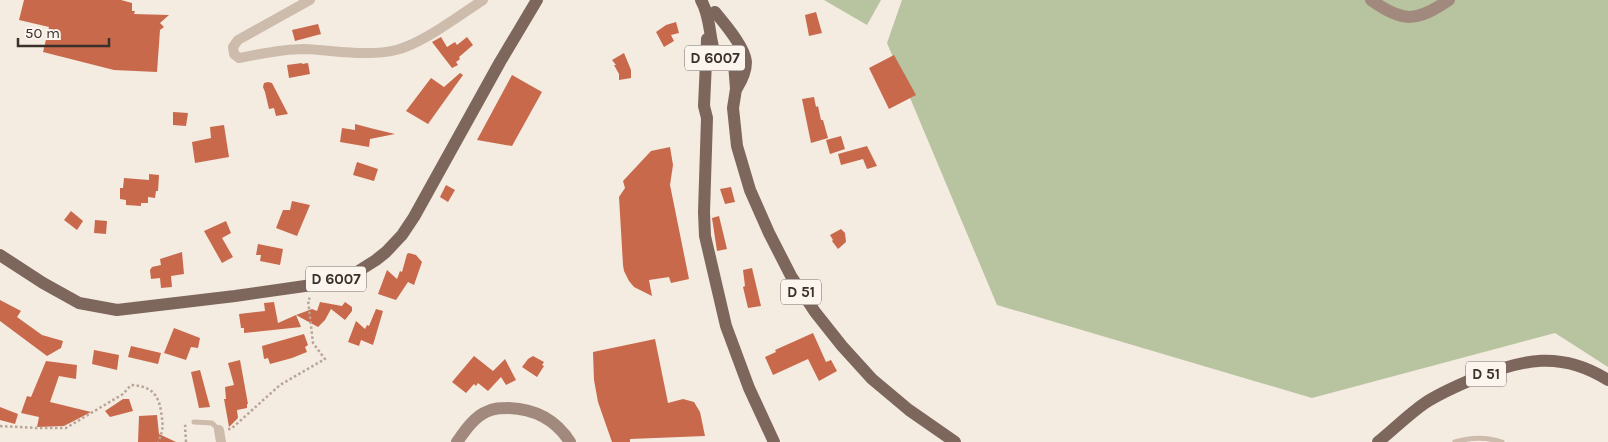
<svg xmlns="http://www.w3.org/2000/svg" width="1608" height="442" viewBox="0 0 1608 442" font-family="Karla,sans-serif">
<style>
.green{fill:#b8c4a0}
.building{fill:#c8694b}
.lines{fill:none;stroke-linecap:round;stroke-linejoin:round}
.path{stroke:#b9a596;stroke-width:2.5;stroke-dasharray:2.5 2.5;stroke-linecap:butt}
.service{stroke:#cdbbac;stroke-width:5}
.minor{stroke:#cdbbac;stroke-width:10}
.secondary{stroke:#a18a7d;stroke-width:12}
.primary{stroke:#7d675c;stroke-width:12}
.labels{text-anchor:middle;stroke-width:4;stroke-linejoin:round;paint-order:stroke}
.shield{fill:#fbf5ee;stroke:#756b66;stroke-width:1}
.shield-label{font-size:15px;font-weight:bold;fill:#3b302b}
</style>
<rect width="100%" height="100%" fill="#f4ebe1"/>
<!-- green -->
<g class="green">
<path d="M824 0H881L867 25Z"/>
<path d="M902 0H1608V367L1555 333 1312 398 997 305 887 43Z"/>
</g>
<!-- building -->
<g class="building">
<path d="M24 0H121L132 3V11H135L134 14 169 15 160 23 164 27 160 30 157 72 114 70 43 52 49 27 19 20Z"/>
<path d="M816 12 822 33 809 36 805 15Z"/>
<path d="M676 22 679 33 671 35 674 41 664 47 656 32 666 25Z"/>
<path d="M318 24 321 34 295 41 292 30Z"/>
<path d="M441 37 447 47 455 42 457 45 467 37 473 45 459 57 460 59 456 62 458 65 452 68 432 42Z"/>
<path d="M624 53 631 70V78L619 80V74L614 65H616L612 60Z"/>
<path d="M894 55 916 95 889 109 869 68Z"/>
<path d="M302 63V64L308 63 310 74 289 78 287 65Z"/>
<path d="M460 73 463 75 428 124 406 111 431 78 444 87Z"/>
<path d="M512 75 542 92 512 146 477 140Z"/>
<path d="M268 82 272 83 288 114 276 116 274 108 269 109 265 92 263 87 264 83Z"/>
<path d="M814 97 816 107 818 106 821 120H823L828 138 811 143 802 99Z"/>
<path d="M173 112 188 113 186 126 173 125Z"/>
<path d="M355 124 374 129 395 134 370 139 369 147 340 142 342 128 355 130Z"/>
<path d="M224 125 229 157 195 163 192 142 211 138 210 127Z"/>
<path d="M841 136 845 149 830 154 826 140Z"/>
<path d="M867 146 877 166 867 169 863 159 841 165 838 154Z"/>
<path d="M670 147 673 165 670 185 689 279 671 283 669 277 649 280 652 296 634 287 629 281 624 271 623 265 619 197 625 188 623 181 651 151Z"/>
<path d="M357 162 378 169 374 181 353 175Z"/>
<path d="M149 174 159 175 158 191H156L155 198 148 197V203H141V206L126 205V200L120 199V188H123L124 178 149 180Z"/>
<path d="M446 185 455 190 448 202 440 197Z"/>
<path d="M731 187 735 202 725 204 720 189Z"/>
<path d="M292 201 310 205 297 236 276 228 283 210H290Z"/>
<path d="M71 211 83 221 77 230 64 220Z"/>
<path d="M719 216 727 249 717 251 712 218Z"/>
<path d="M95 220 107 221 106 234 94 233Z"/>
<path d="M226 221 231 233 222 238 233 257 222 263 204 231Z"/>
<path d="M841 229 845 233 846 242 838 249 832 241 833 240 830 235Z"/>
<path d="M258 244 283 249 280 265 260 261 261 255H256Z"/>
<path d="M182 252 184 274 171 276 172 287 161 288 160 278 151 279 150 270 152 267 161 265 160 259Z"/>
<path d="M409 253 416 255 422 262 414 285 408 282 396 300 378 294 387 270 397 279 400 271 402 272 407 254Z"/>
<path d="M752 268 761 306 748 308 743 287 745 286 743 270Z"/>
<path d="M0 300 21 311 17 317 42 335 63 341 61 348 47 356 0 321Z"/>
<path d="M274 302 278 323 296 315 301 327 244 333V328H241L239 314 265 311 264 303Z"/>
<path d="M320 302 342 306 345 302 352 307V311L345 320 331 309 325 320 318 327 296 315 312 309 317 311Z"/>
<path d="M376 309 383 311 373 345 361 340 359 346 348 342 356 321 365 329 367 325 369 326Z"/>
<path d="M174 328 200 338 198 348 191 347 186 360 164 353Z"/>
<path d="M813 333 826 362 831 360 837 371 819 381 808 359 773 375 765 357 776 352 775 350Z"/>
<path d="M304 334 308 345 305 347 307 352 292 358 270 364 268 358 264 359 262 346Z"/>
<path d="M655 339 668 403 683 399 694 402 700 412 705 436 630 439V442H612L598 402 594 380 593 352Z"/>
<path d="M131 346 161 353 158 364 128 357Z"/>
<path d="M94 350 119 355 117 370 92 364Z"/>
<path d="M474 356 493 371 505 359 516 380 506 385 501 377 488 391 478 383 476 386 474 384 466 393 452 382Z"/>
<path d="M533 356 544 362 542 365 544 366 537 377 522 367 528 359Z"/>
<path d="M240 360 248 404H247V408L237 410 238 418 229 427 224 399H226L225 387 234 385 228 363Z"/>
<path d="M46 361 77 365 76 379 59 376 50 402 91 412 64 426 37 427 39 417 21 413 27 396 31 397Z"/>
<path d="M200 370 210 407 199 408 191 372Z"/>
<path d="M123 399H129L133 411 110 417 105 411Z"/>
<path d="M0 407 18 414 15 424 0 420Z"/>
<path d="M157 415 159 434 176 442H138L139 416Z"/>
</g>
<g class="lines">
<!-- path -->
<g class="path">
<path d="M0 426 37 428H66L123 394 131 385C150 386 158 393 161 411 163 425 164 429 158 442"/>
<path d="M228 429H231L280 385 325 359 313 343 308 300 310 298"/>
<path d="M186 442 185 426 187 425"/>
</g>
<!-- service -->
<g class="service">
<path d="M194 422 212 423 219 430"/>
<path d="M1455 442C1471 437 1487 437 1502 442"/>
</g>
<!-- minor -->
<g class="minor">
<path d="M310 0 238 40 233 47 234 54 239 58C260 54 282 49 304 49 333 50 368 57 396 50 422 44 460 15 483 0"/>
<path d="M219 430 221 442"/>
</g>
<!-- secondary -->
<g class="secondary">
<path d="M1371 0C1404 23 1416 22 1449 0"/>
<path d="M457 442C464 432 474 417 486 412 494 408 500 408 509 408 535 409 556 420 570 442"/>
</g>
<!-- primary -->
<g class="primary">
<path d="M701 0C712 20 708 37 716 56L725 57 734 63 736 89 733 108 737 146 750 190 769 233 791 276 815 312 842 346 872 379 909 410 955 442"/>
<path d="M715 12C724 23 745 47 746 62 746 72 742 80 737 88"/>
<path d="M707 39 704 106 707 118 704 212 705 236 726 326 749 388 774 442"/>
<path d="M0 255 43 283 79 303 117 310 235 296 326 283 357 272 376 260 386 252 402 235 414 217 500 62 537 0"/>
<path d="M1378 442C1394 429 1409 414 1425 403 1440 393 1457 386 1473 379 1522 359 1561 350 1608 380"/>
</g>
</g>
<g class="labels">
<!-- shield labels -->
<g class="shield">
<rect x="685" y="45.5" width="60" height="25" rx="4"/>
<rect x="306" y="266.5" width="60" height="25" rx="4"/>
<rect x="781" y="279.5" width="40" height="25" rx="4"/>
<rect x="1466" y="361.5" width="40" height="25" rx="4"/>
</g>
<g class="shield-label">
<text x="715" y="63">D 6007</text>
<text x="336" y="284">D 6007</text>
<text x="801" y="297">D 51</text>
<text x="1486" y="379">D 51</text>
</g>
</g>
<!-- scale -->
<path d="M18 38v8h91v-8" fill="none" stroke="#3b302b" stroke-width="2.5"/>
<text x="25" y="38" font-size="15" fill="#3b302b" stroke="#fbf5ee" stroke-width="4" paint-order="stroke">50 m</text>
</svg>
